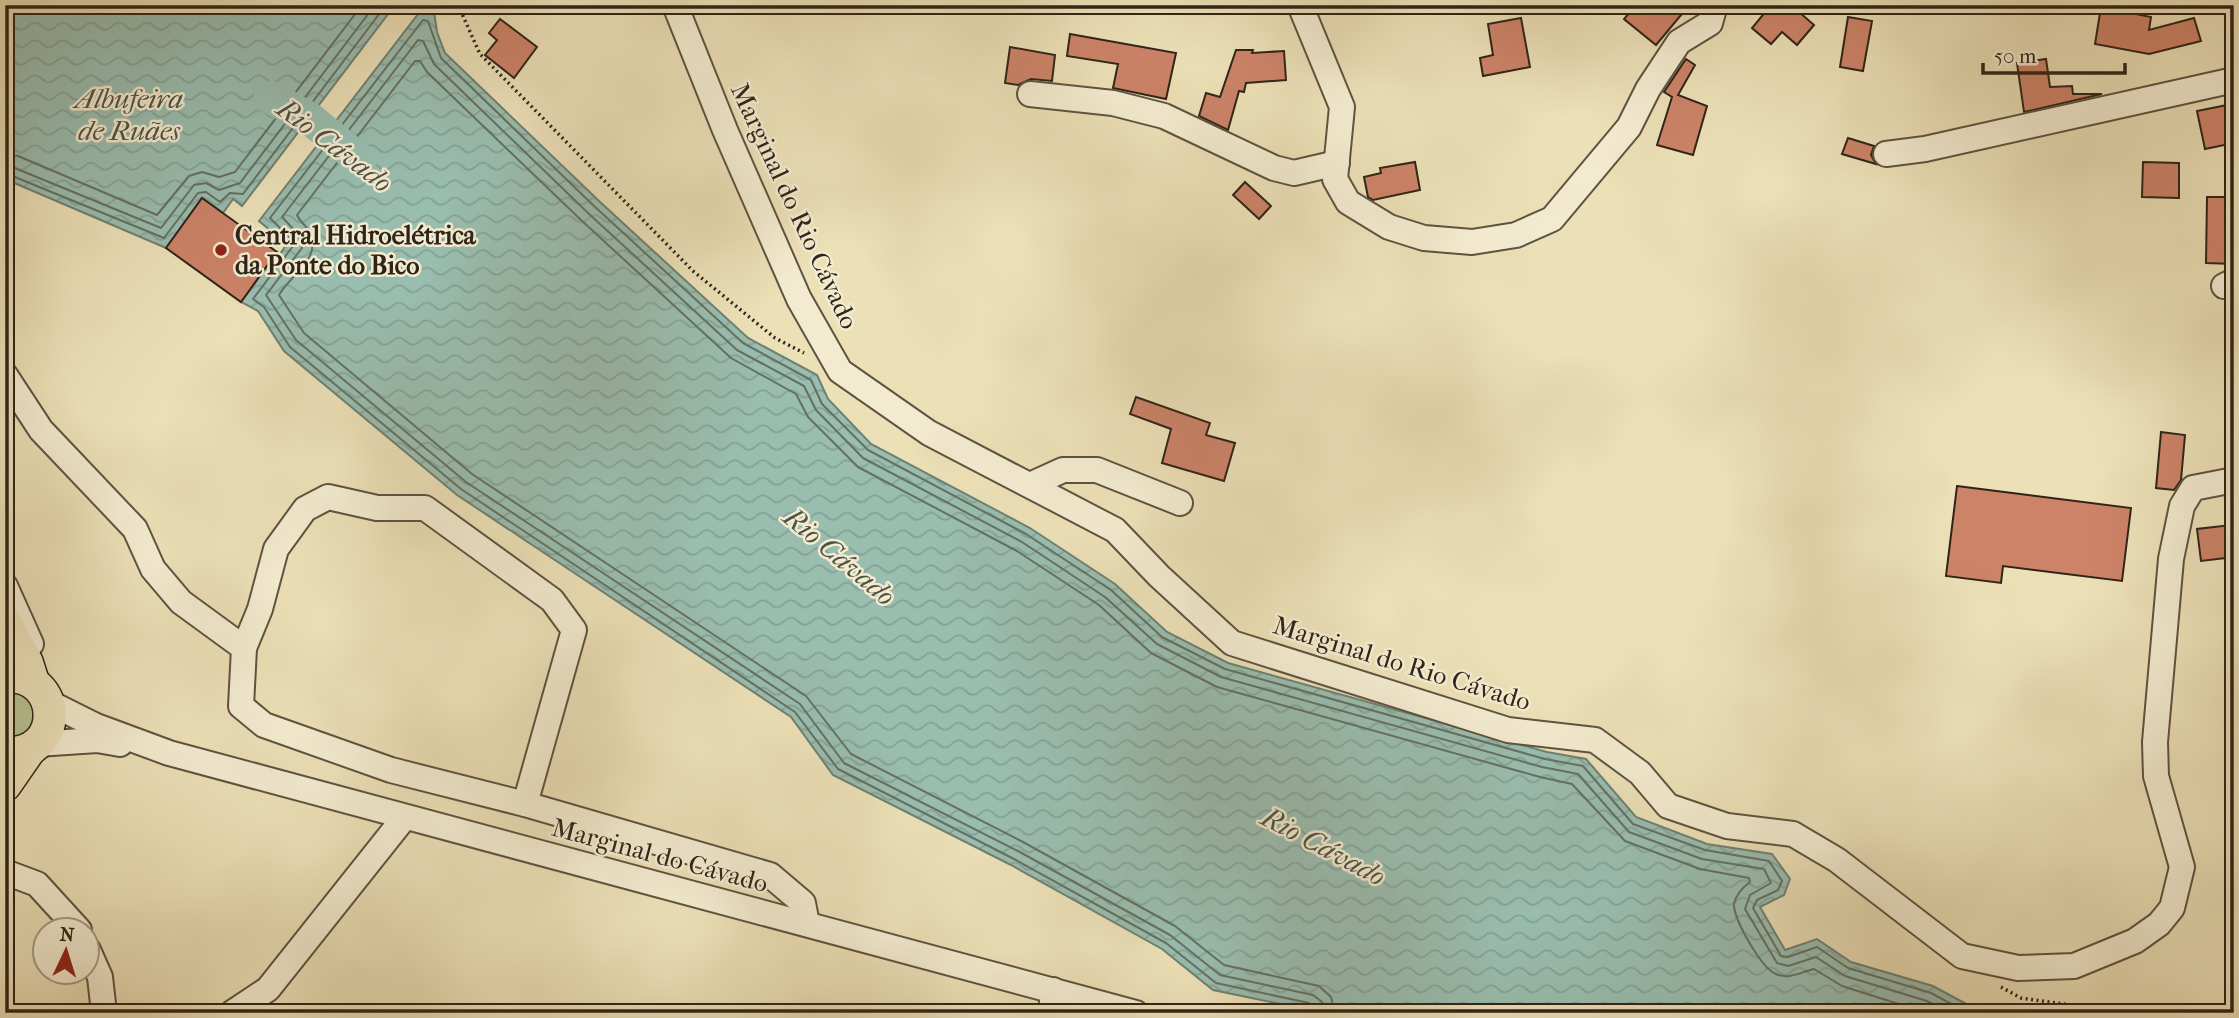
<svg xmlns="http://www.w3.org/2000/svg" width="2239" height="1018" viewBox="0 0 2239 1018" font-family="'IM FELL French Canon',serif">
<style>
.green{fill:#b6c390;stroke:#727454;stroke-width:2}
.water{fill:url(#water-waves);stroke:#6f8073;stroke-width:2}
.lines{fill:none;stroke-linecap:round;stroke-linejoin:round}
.shore{stroke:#647064;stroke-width:2}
.river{stroke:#99bdaf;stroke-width:33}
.building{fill:#cc8368;stroke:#2f2419;stroke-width:2}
.minor-casing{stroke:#5e5340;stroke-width:28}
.major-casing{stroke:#2f2419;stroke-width:35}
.path{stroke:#2f2419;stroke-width:3.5;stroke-dasharray:2 3.5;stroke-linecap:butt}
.minor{stroke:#f3ebd0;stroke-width:24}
.major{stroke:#ece0b7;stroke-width:32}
.poi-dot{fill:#8f2418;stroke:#f3ebd0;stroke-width:2.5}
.labels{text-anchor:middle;stroke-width:5;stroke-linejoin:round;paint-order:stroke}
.street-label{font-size:26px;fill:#2f2419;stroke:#f3ebd0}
.poi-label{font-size:26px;font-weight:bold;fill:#2f2419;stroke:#f3ebd0;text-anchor:start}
.water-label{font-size:28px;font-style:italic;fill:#4f5246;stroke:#f3ebd0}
</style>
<defs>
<pattern id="water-waves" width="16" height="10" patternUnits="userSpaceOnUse" patternTransform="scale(1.75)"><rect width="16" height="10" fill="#99bdaf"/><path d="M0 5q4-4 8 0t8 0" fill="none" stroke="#84a296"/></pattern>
</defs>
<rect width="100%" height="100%" fill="#ece0b7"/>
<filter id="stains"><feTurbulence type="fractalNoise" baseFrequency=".00286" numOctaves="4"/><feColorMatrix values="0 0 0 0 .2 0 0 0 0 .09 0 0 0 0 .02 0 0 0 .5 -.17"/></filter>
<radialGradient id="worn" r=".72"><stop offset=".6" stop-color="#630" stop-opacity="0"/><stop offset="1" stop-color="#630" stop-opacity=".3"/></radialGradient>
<!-- green -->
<path class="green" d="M5 687 34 696 35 731 5 742Z"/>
<!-- water -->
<g class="water">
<path d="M5 5H395L242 206 233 199 223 213 202 198 166 248 5 179Z"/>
<path d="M425 5H433L437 32 445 53 599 201 748 338 817 375 828 399 871 444 1030 528 1115 584 1167 632 1228 663 1547 752 1586 759 1636 817 1707 844 1772 854 1790 879 1784 895 1760 907 1785 950 1817 939 1851 962 1933 986 1983 1013H1324L1213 990 1162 949 1011 865 833 775 791 717 457 495 284 351 258 311 241 302 277 252 279 255 287 244 259 221Z"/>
</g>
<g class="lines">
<!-- shore -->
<g class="shore">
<path d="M5 154 18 156 157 215 189 176 202 172 219 177 235 172 362 5"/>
<path d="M5 164 161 228 194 185 206 183 219 190 240 183 375 5"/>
<path d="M5 173 164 238 198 193 206 192 220 202 230 193 243 194 386 5"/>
<path d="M1316 1013 1309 1003 1216 983 1166 943 1014 859 838 769 795 712 461 489 290 347 264 307 253 299 293 246 291 239 270 218 423 20 428 21 441 58 594 206 743 343 811 380 822 404 868 450 1026 534 1111 590 1162 637 1225 669 1545 759 1583 766 1633 824 1705 850 1769 861 1782 881 1778 890 1757 900 1753 908 1781 956 1788 957 1817 947 1848 968 1931 993 1968 1013"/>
<path d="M1324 1013 1322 1002 1313 995 1220 975 1170 935 1018 851 844 763 800 704 466 482 296 340 266 295 302 248 299 235 282 217 418 40 423 41 434 64 588 213 737 350 804 386 816 410 863 458 1022 542 1105 597 1157 644 1221 677 1542 767 1578 774 1629 832 1702 859 1764 869 1771 883 1750 895 1745 909 1777 963 1788 966 1816 957 1845 976 1927 1001 1950 1013"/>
<path d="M1335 1013 1331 997 1319 986 1224 965 1175 926 1023 842 851 754 806 696 472 474 304 333 279 295C290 275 322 259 310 233 307 226 300 222 297 215L415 61H420L427 72 581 220 731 358 796 394 808 417 858 467 1017 551 1099 605 1151 653 1217 687 1540 777 1572 784 1625 841 1700 869 1749 878 1750 882C1742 888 1736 894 1734 904 1733 919 1762 969 1776 974 1789 980 1801 972 1814 969L1842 986 1927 1013"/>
</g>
<!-- river -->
<path class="river" d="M270 97 309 118 360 160"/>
</g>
<!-- building -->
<g class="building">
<path d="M1636 5H1670L1681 15 1656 45 1624 19Z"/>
<path d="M1771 5H1791L1814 25 1797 45 1782 32 1771 44 1752 28Z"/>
<path d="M2101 7 2151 17 2149 30 2194 18 2201 41 2149 54 2095 44Z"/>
<path d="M1848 17 1872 21 1863 71 1840 67Z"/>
<path d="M1521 18 1530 67 1483 76 1480 58 1493 55 1488 24Z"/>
<path d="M500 19 537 47 514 78 485 55 497 40 489 33Z"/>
<path d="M1070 34 1176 53 1166 99 1113 88 1118 64 1067 56Z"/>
<path d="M1010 47 1055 55 1052 81 1031 79 1018 85 1005 83Z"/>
<path d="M1236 50H1253L1252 53 1284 51 1286 80 1246 83 1244 92 1239 91 1228 130 1199 116 1206 93 1220 97Z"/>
<path d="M1686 59 1695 65 1678 95 1707 106 1693 155 1657 145 1672 97 1664 92Z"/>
<path d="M2046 59 2050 87 2072 86 2073 94H2102L2024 112 2017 63Z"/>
<path d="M2232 104 2234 143 2205 149 2197 111Z"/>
<path d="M1848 138 1874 146 1871 155 1876 164 1842 154Z"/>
<path d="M1415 162 1420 190 1373 200 1368 197 1364 177 1381 173 1380 168Z"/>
<path d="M2143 162 2179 163V198L2142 197Z"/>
<path d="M1245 182 1271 206 1259 219 1233 195Z"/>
<path d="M2207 197H2234V264L2206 263Z"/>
<path d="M202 198 277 252 241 302 166 248Z"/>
<path d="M1136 397 1210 423 1206 435 1235 443 1224 481 1162 463 1171 429 1130 414Z"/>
<path d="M2161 432 2185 435 2181 480 2174 490 2156 488Z"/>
<path d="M1957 486 2131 508 2122 581 2003 566 2001 583 1946 576Z"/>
<path d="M2231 525 2234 557 2201 561 2197 529Z"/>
</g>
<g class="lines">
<defs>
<g id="minor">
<path d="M675 5 725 130 799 299 840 371 929 433 1115 530 1159 576 1232 643 1508 730 1595 740 1640 773 1668 806 1727 826 1793 834 1837 860 1962 956 2018 968 2074 966 2135 941 2159 924 2172 908 2182 867 2156 776 2155 742 2171 559 2182 506 2193 488 2234 480"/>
<path d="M1300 5 1342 107 1335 179 1348 202 1389 227 1424 238 1472 242 1516 235 1552 219 1629 127 1648 89 1679 42 1710 23 1715 5"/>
<path d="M1030 94 1113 103 1164 116 1274 168 1294 173 1337 163"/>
<path d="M1886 154 1925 149 2234 80"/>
<path d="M2224 286 2234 281"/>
<path d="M5 375 41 430 135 529 153 569 181 602 244 648 241 706 264 725 391 770 525 804 770 875 803 903 807 924"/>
<path d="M1030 485 1063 470H1097L1180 503"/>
<path d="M5 586 31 644"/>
<path d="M244 648 260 609 276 549 305 509 328 497 377 508H425L552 600 574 630 525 804"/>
<path d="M48 702 96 726 169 753 1136 1013"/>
<path d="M37 744 97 740 120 744"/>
<path d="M5 872 37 884 79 930"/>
<path d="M88 950 100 977 104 1013"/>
<path d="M232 1013 268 989 404 818"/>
<path d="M1051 1013 1053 990"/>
</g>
<g id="major">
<path d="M5 622 27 663 33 682"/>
<path d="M5 676C64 673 65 757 5 753"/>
<path d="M5 785 30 749"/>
</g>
</defs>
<!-- minor casing -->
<use href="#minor" class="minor-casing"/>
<!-- major casing -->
<use href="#major" class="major-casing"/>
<!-- path -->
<g class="path">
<path d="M458 5 480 54 693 271 775 338 804 353"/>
<path d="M2001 987 2021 998 2128 1013"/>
</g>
<!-- minor -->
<use href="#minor" class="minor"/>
<!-- major -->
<use href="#major" class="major"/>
</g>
<!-- markers -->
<circle class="poi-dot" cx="221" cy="250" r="7"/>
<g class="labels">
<!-- street labels -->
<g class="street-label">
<text transform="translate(795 206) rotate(65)" y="9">Marginal do Rio Cávado</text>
<text transform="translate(1402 663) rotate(17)" y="9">Marginal do Rio Cávado</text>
<text transform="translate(660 855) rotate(15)" y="9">Marginal do Cávado</text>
</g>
<!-- poi labels -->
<g class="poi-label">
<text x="235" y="244">Central Hidroelétrica<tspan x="235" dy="30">da Ponte do Bico</tspan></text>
</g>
<!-- water labels -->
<g class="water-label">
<text x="129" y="108">Albufeira<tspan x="129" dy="32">de Ruães</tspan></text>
<text transform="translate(335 145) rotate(37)" y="10">Rio Cávado</text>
<text transform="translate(840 556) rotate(40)" y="10">Rio Cávado</text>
<text transform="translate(1324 846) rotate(28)" y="10">Rio Cávado</text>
</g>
</g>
<!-- margin -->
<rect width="2239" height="1018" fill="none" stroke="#ece0b7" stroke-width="28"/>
<rect x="7" y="7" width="2225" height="1004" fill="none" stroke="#2f2419" stroke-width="3.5"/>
<rect x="14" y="14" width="2211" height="990" fill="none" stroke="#2f2419" stroke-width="2"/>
<!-- north arrow -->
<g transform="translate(66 951) rotate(4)"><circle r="33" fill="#f3ebd0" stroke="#a59b87" stroke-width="2"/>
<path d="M0-5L12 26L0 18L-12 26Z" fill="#8f2418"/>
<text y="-10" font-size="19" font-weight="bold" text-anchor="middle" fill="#2f2419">N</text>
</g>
<!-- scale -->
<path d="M1983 63v10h142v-10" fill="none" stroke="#2f2419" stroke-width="3.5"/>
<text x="1994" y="63" font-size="21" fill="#2f2419" stroke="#f3ebd0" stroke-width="5" paint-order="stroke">50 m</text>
<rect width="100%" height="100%" filter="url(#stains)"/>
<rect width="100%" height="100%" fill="url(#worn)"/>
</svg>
